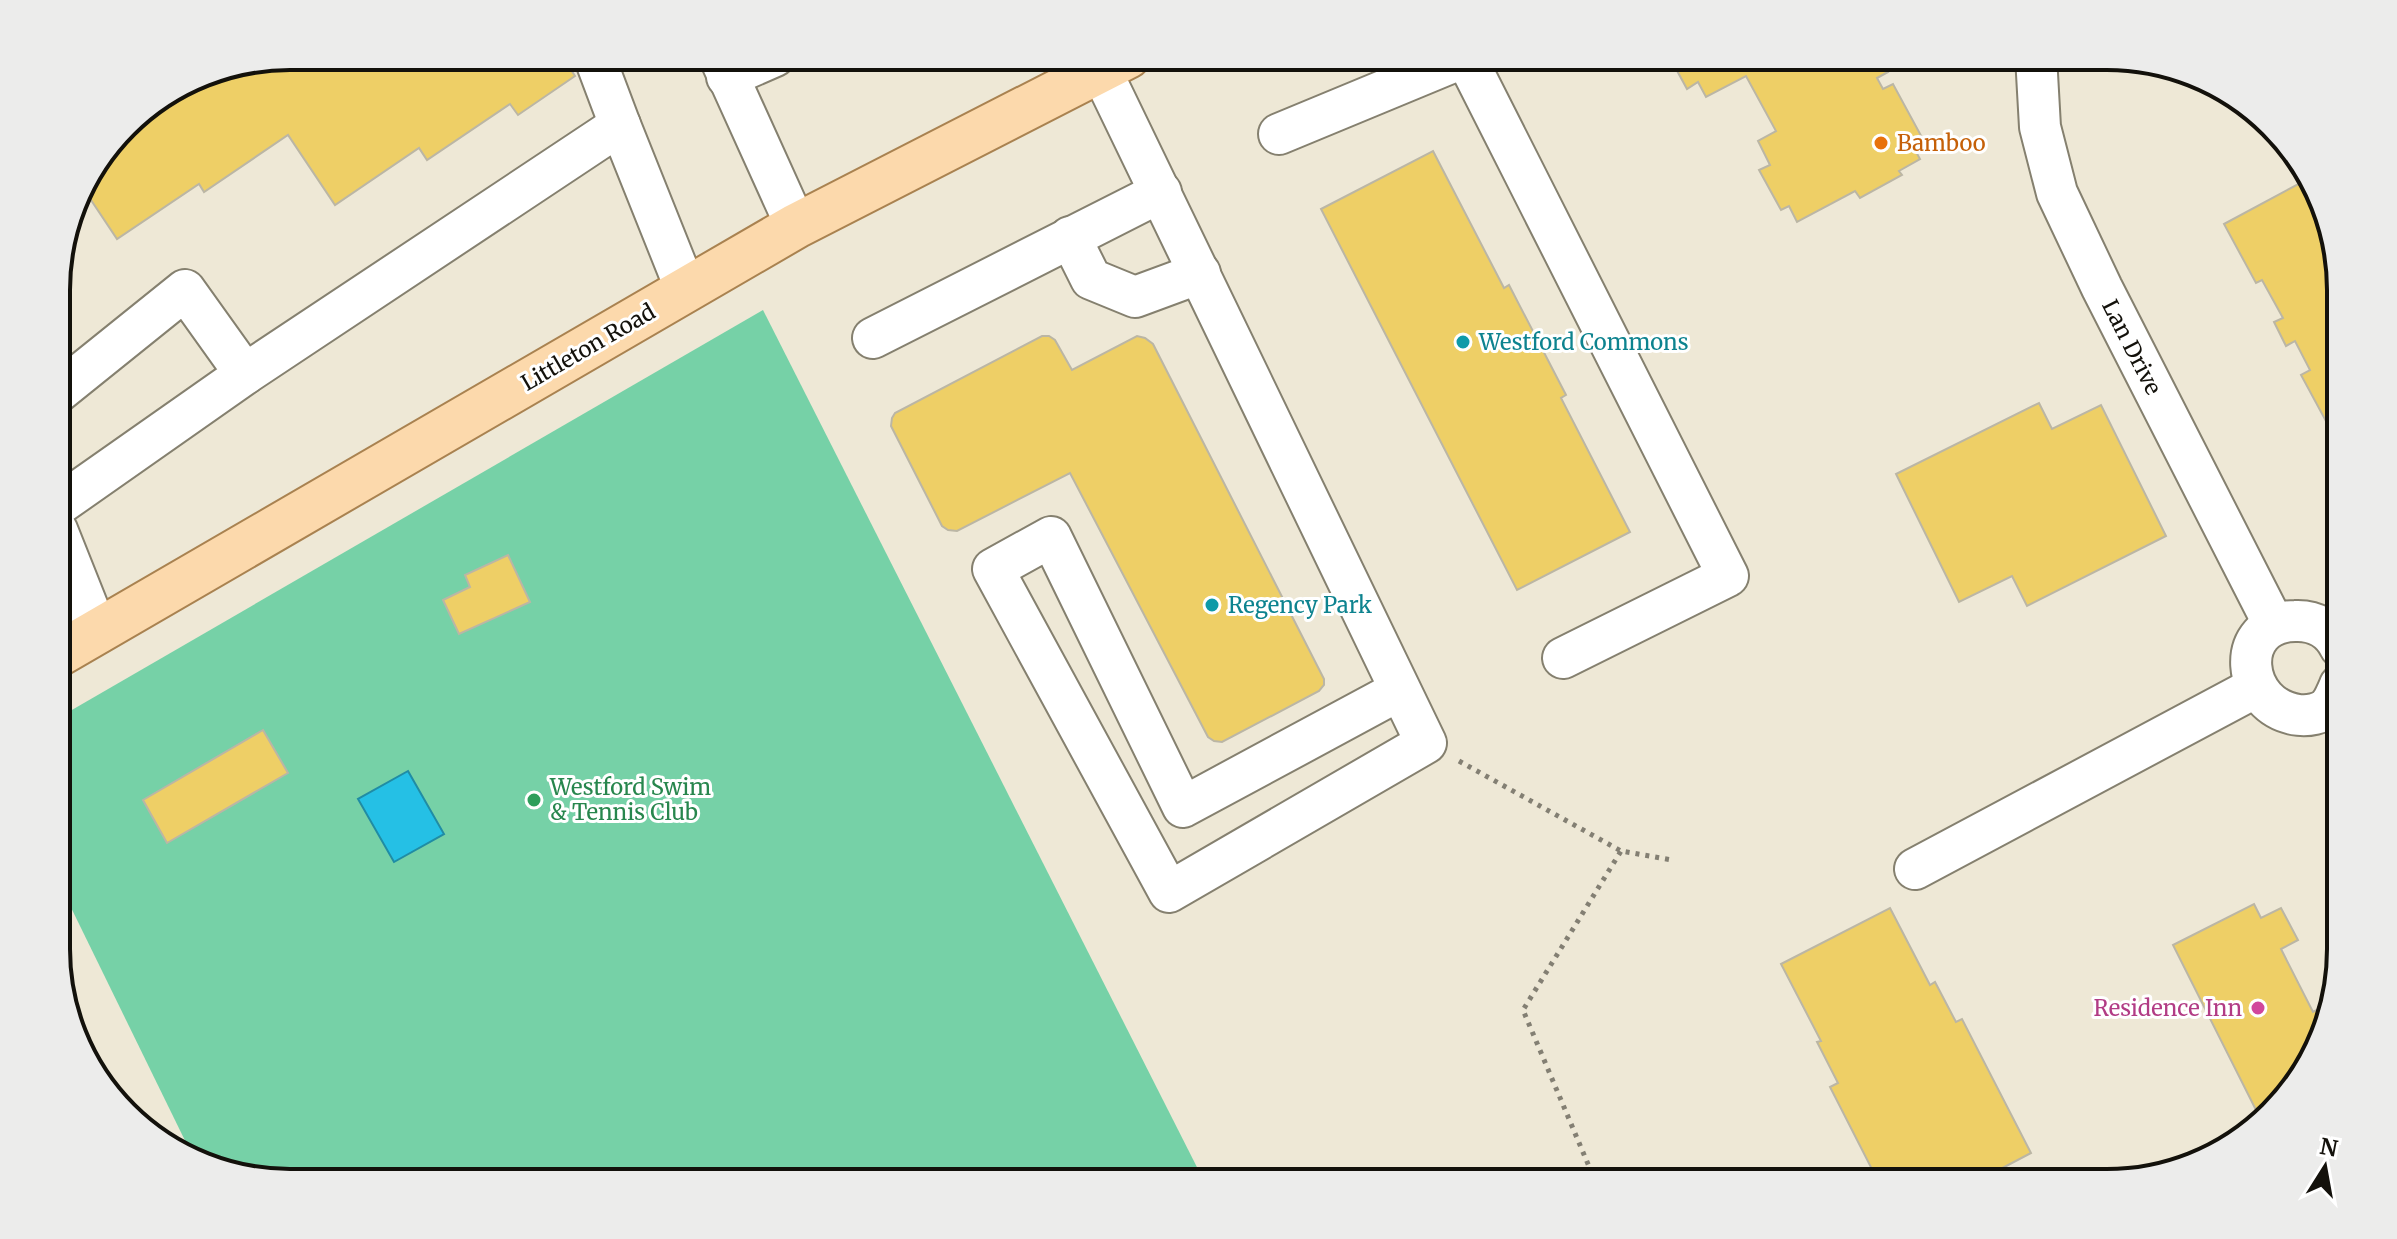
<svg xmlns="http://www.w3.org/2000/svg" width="2397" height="1239" viewBox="0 0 2397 1239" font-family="Merriweather,serif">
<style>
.green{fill:#76d1a7}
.water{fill:#25c0e5;stroke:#208ca4;stroke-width:2}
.building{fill:#eecf66;stroke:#bbb6a5;stroke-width:2}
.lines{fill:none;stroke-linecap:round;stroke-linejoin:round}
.minor-casing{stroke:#85806f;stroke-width:44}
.major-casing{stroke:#a98250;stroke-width:48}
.path{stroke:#837f73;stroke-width:5;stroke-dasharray:4 6;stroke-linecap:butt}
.minor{stroke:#fff;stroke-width:40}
.major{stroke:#fcd9ac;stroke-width:44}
.food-dot{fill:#e8710a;stroke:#fff;stroke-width:3}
.culture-dot{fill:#0f9aa8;stroke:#fff;stroke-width:3}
.leisure-dot{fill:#2e9e5b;stroke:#fff;stroke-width:3}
.hotel-dot{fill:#d1479c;stroke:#fff;stroke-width:3}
.labels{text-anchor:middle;stroke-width:6;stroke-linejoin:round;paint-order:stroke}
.food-label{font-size:22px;fill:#c56008;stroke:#fff;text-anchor:start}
.culture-label{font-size:22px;fill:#0d838f;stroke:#fff;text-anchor:start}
.street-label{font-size:22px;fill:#13110b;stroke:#fff}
.leisure-label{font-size:22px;fill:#27864d;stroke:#fff;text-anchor:start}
.hotel-label{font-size:22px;fill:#b23c85;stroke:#fff;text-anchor:end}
.rim{fill:none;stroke:#13110b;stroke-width:4}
</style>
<rect width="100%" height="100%" fill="#eee8d6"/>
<!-- green -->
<path class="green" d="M763 310 1205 1183H290L195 1161 58 881V718Z"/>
<!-- water -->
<path class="water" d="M408 771 444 834 394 862 358 799Z"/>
<!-- building -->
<g class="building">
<path d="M290 56H562L575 76 518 115 510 104 427 160 419 148 335 205 288 135 204 192 199 184 117 239 81 185 135 114 201 74Z"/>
<path d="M1669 56H1879L1888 72 1877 78 1883 89 1893 84 1925 143 1914 148 1920 159 1899 171 1902 175 1860 198 1855 191 1797 222 1789 206 1781 210 1759 170 1770 165 1758 141 1776 131 1746 76 1706 97 1698 82 1687 89Z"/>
<path d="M1433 151 1504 288 1509 285 1566 395 1561 398 1630 532 1517 590 1321 209Z"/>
<path d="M2306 180 2339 260 2340 433 2334 436 2301 375 2310 370 2295 341 2286 346 2274 322 2283 318 2262 280 2256 283 2224 224Z"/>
<path d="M1042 336H1049L1055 340 1072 370 1137 336 1145 338 1153 344 1324 679V685L1319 691 1222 742 1214 741 1208 737 1070 473 957 531 948 530 942 526 891 426 892 418 895 413Z"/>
<path d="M2039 403 2052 429 2101 405 2166 536 2027 606 2012 576 1959 602 1896 474Z"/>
<path d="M508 555 530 602 459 634 443 600 470 587 465 575Z"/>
<path d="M263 730 288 773 167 843 143 800Z"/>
<path d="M2254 904 2261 918 2281 908 2298 940 2281 949 2313 1012 2328 1004 2317 1052 2260 1118 2173 945Z"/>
<path d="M1890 908 1930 985 1935 982 1956 1022 1962 1019 2031 1153 1974 1183H1879L1830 1087 1838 1083 1817 1042 1821 1041 1781 964Z"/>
</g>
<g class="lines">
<defs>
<g id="minor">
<path d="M594 56 620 125"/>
<path d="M719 56 796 226"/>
<path d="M1094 56 1426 743 1169 892 993 569 1051 537 1183 807 1400 690"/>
<path d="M1465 56 1728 576 1563 658"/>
<path d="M2036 56 2040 127 2057 193 2102 288 2273 623"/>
<path d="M727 77 775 56"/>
<path d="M1279 134 1465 57"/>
<path d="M1070 237 1091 279 1135 297 1200 273"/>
<path d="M873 338 1161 192"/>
<path d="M245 374 620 125 686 290"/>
<path d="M57 393 185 290 245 374 57 506"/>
<path d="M57 530 98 633"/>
<path d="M2340 647C2332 630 2315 620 2295 621 2232 622 2240 708 2299 715 2308 716 2321 714 2328 707 2333 702 2337 692 2340 685"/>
<path d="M1915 869 2256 687"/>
</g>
<path id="major" d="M57 655 796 226 1128 56"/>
</defs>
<!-- minor casing -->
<use href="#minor" class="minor-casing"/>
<!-- major casing -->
<use href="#major" class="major-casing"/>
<!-- path -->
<g class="path">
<path d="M1459 761 1621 851 1672 860"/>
<path d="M1596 1183 1523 1010 1621 851"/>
</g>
<!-- minor -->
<use href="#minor" class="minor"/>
<!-- major -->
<use href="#major" class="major"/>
</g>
<!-- markers -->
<circle class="food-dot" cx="1881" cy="143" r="8"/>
<g class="culture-dot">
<circle cx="1463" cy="342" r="8"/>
<circle cx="1212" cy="605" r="8"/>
</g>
<circle class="leisure-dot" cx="534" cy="800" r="8"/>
<circle class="hotel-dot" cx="2258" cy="1008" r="8"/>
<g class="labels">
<!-- food labels -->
<g class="food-label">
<text x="1897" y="151">Bamboo</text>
</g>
<!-- culture labels -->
<g class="culture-label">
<text x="1479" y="350">Westford Commons</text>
<text x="1228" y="613">Regency Park</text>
</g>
<!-- street labels -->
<g class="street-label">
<text transform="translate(588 347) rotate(-30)" y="8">Littleton Road</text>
<text transform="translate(2132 347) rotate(63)" y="8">Lan Drive</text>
</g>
<!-- leisure labels -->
<g class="leisure-label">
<text x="550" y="795">Westford Swim<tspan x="550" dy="25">&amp; Tennis Club</tspan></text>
</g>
<!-- hotel labels -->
<g class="hotel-label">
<text x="2242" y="1016">Residence Inn</text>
</g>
</g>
<!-- crop -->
<path d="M0 0H2397V1239H0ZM290 70H2107A220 220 0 0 1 2327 290V949A220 220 0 0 1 2107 1169H290A220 220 0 0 1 70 949V290A220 220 0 0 1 290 70Z" fill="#ececeb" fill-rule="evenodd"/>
<path class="rim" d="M290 70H2107A220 220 0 0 1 2327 290V949A220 220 0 0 1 2107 1169H290A220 220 0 0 1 70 949V290A220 220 0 0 1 290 70Z"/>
<!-- north arrow -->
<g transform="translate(2325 1167) rotate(11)" stroke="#ffffff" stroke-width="6" paint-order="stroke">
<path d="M0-6L14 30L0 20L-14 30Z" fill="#13110b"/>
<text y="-12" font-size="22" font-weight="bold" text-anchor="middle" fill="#13110b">N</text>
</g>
</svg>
